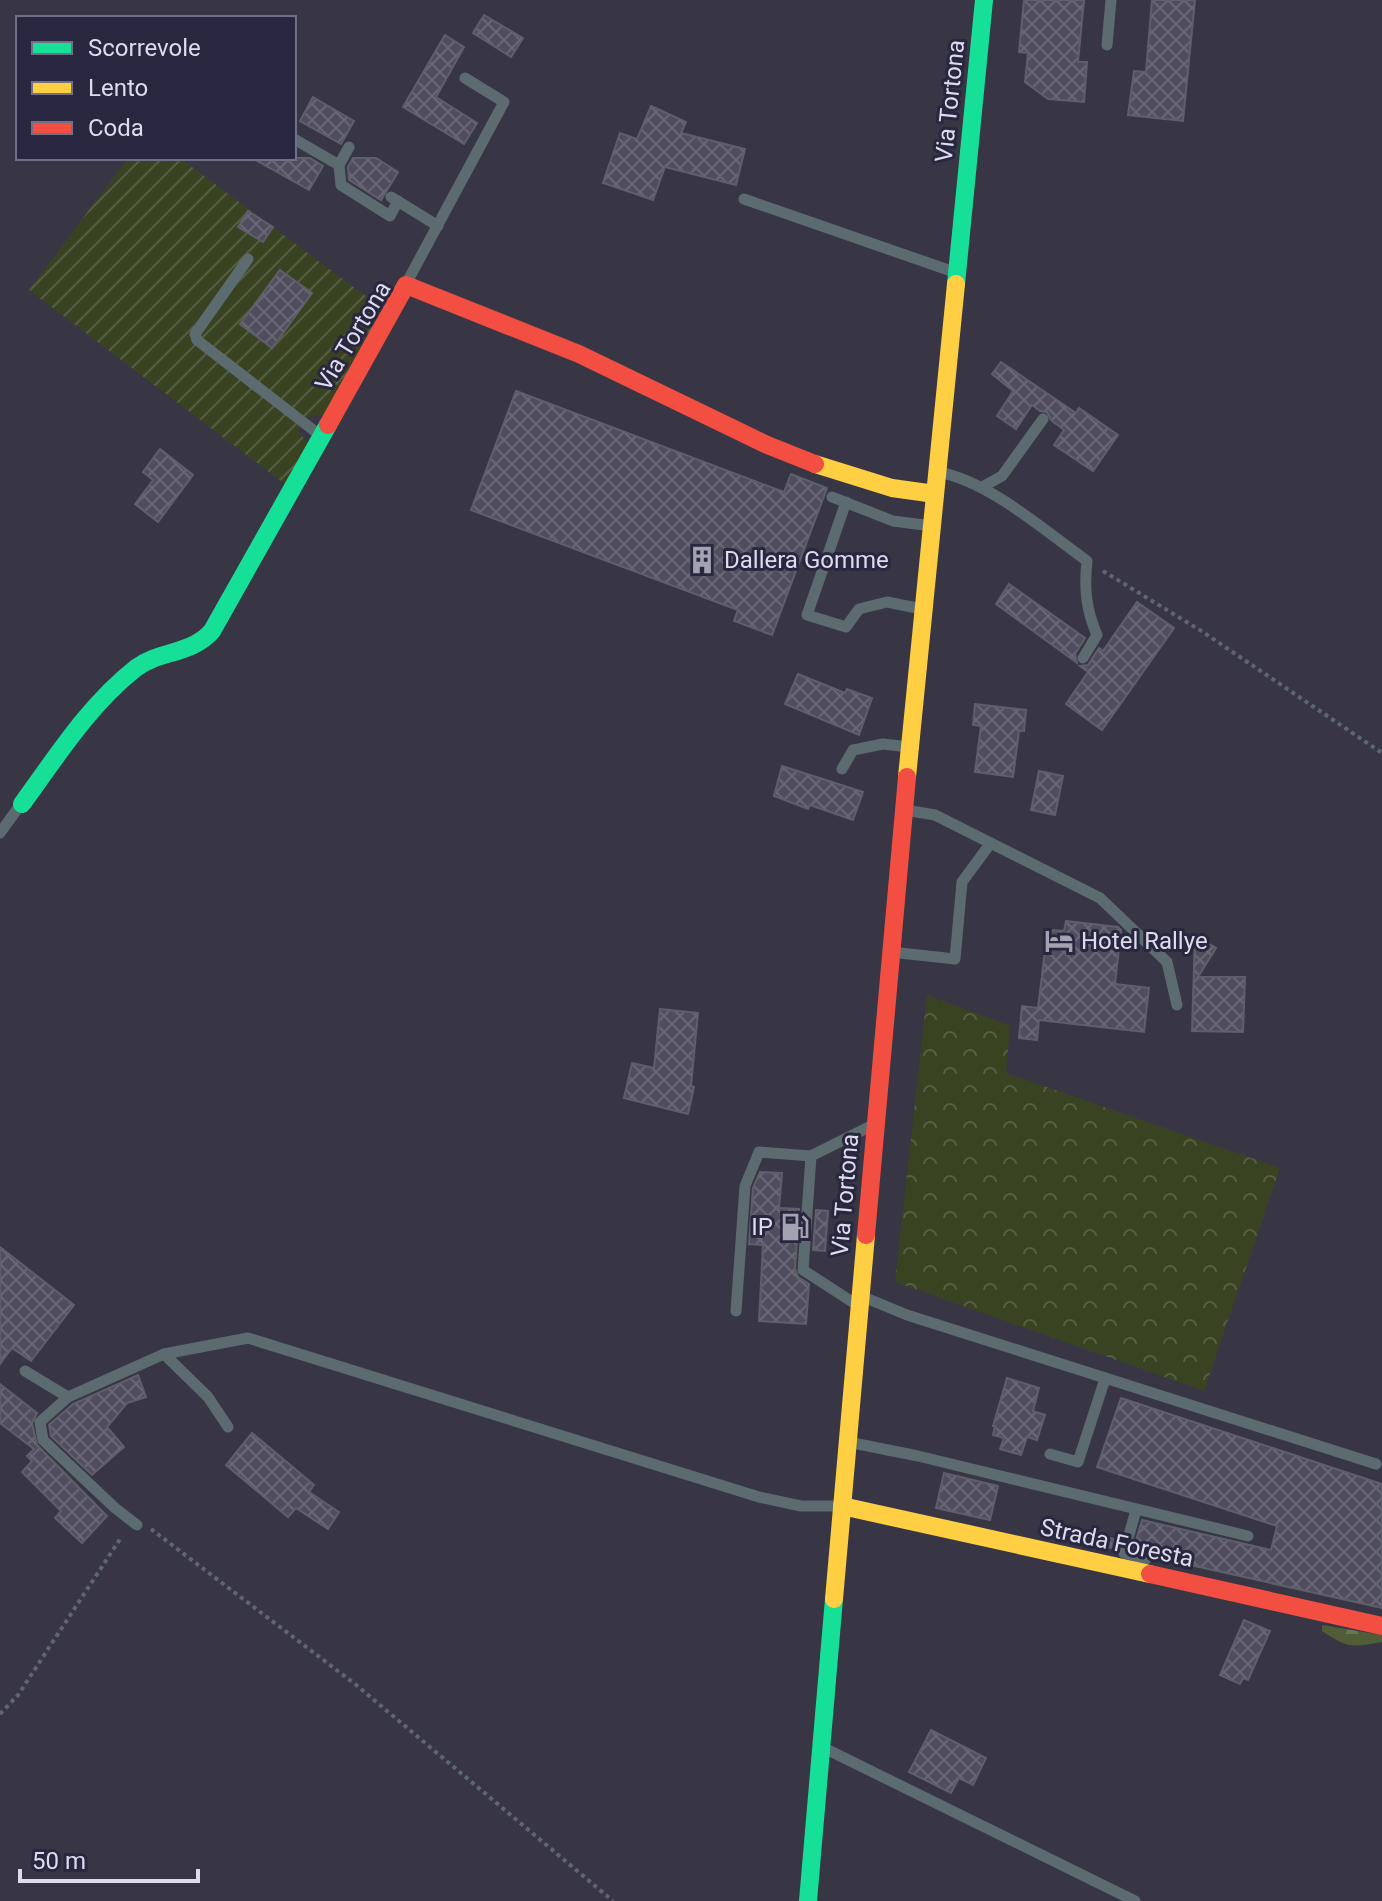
<svg xmlns="http://www.w3.org/2000/svg" width="1382" height="1901" viewBox="0 0 1382 1901" font-family="Roboto,sans-serif">
<style>
.forest{fill:url(#forest-firs)}
.park{fill:url(#park-crowns)}
.garden{fill:url(#garden-furrows)}
.building{fill:url(#building-cross-hatch);stroke:#5f5f6b;stroke-width:2}
.lines{fill:none;stroke-linecap:round;stroke-linejoin:round}
.path{stroke:#5d676d;stroke-width:4;stroke-dasharray:4 4;stroke-linecap:butt}
.lane{stroke:#5b6b6f;stroke-width:11}
.fast{stroke:#16e098;stroke-width:18}
.slow{stroke:#ffcf43;stroke-width:18}
.jam{stroke:#f24e42;stroke-width:18}
.labels{text-anchor:middle;stroke-width:6;stroke-linejoin:round;paint-order:stroke}
.street-label{font-size:24px;fill:#dddced;stroke:#292640}
.poi-label{font-size:24px;fill:#dddced;stroke:#292640;text-anchor:start}
</style>
<defs>
<pattern id="forest-firs" width="22" height="20" patternUnits="userSpaceOnUse" patternTransform="scale(2)"><rect width="22" height="20" fill="#505d37"/><path d="M5 1l3.5 6h-7zM16 11l3.5 6h-7z" fill="#697454"/></pattern>
<pattern id="park-crowns" width="20" height="18" patternUnits="userSpaceOnUse" patternTransform="scale(2)"><rect width="20" height="18" fill="#394322"/><path d="M2 6a3 3 0 1 1 6 0M12 15a3 3 0 1 1 6 0" fill="none" stroke="#555e42"/></pattern>
<pattern id="garden-furrows" width="10" height="10" patternUnits="userSpaceOnUse" patternTransform="scale(2)"><rect width="10" height="10" fill="#394322"/><path d="M-1 1l2-2M0 10L10 0M9 11l2-2" fill="none" stroke="#555e42"/></pattern>
<pattern id="building-cross-hatch" width="8" height="8" patternUnits="userSpaceOnUse" patternTransform="scale(2)"><rect width="8" height="8" fill="#504e5e"/><path d="M0 0l8 8M0 8l8-8" fill="none" stroke="#696775"/></pattern>
</defs>
<rect width="100%" height="100%" fill="#383645"/>
<!-- forest -->
<path class="forest" d="M1322 1625 1382 1635V1642C1351 1647 1349 1649 1322 1631Z"/>
<!-- park -->
<path class="park" d="M927 995 1010 1026 1006 1073 1280 1168 1204 1391 895 1282Z"/>
<!-- garden -->
<path class="garden" d="M128 158H180L383 309 326 415 307 417 298 431 309 445 286 485 29 290Z"/>
<!-- building -->
<g class="building">
<path d="M1024 0H1084L1078 62H1087L1084 102 1048 99 1025 82 1028 53 1019 52Z"/>
<path d="M1152 0H1195L1183 121 1128 115 1134 71 1146 72Z"/>
<path d="M484 15 523 38 511 57 473 33Z"/>
<path d="M445 35 464 47 436 97 477 123 464 144 403 107Z"/>
<path d="M313 97 354 121 341 144 300 121Z"/>
<path d="M651 106 686 122 681 133 745 149 736 185 665 167 653 200 603 183 620 133 637 139Z"/>
<path d="M252 158H310L323 166 309 190Z"/>
<path d="M353 158H376L398 172 381 200 349 180 348 167Z"/>
<path d="M248 211 273 227 263 242 238 227Z"/>
<path d="M280 270 312 293 272 348 240 324Z"/>
<path d="M1001 362 1076 413 1079 408 1118 435 1093 471 1054 445 1064 430 1051 420 1047 412 1040 411 1032 405 1016 429 997 416 1013 391 992 374Z"/>
<path d="M516 391 784 492 791 474 827 488 772 635 734 621 738 610 471 510Z"/>
<path d="M160 449 193 475 158 522 135 504 153 480 143 472Z"/>
<path d="M1009 584 1085 638 1075 654 1077 663 996 604Z"/>
<path d="M1137 602 1174 628 1102 730 1066 704 1088 672 1080 666 1088 665 1099 648 1103 651Z"/>
<path d="M798 674 845 693 847 689 872 698 859 735 785 704Z"/>
<path d="M975 704 1026 710 1024 731H1019L1013 777 975 772 981 726 973 725Z"/>
<path d="M782 766 863 792 853 820 810 805 808 809 774 796Z"/>
<path d="M1039 771 1063 776 1055 815 1031 810Z"/>
<path d="M1066 921 1118 927 1121 930 1115 984 1149 988 1144 1032 1039 1020 1037 1040 1019 1038 1022 1006 1038 1008 1046 942H1051L1052 930 1064 931Z"/>
<path d="M1195 935 1216 948 1198 977H1245L1243 1032 1192 1031Z"/>
<path d="M660 1009 698 1013 691 1086 694 1087 688 1114 624 1098 632 1063 654 1068Z"/>
<path d="M760 1172 782 1173 779 1208 799 1209 795 1269 798 1277 809 1284 806 1324 759 1321 763 1245 749 1244 753 1188Z"/>
<path d="M816 1210 828 1211 825 1251 813 1250Z"/>
<path d="M0 1247 74 1305 31 1361 12 1348 0 1364Z"/>
<path d="M138 1375 146 1397 127 1403 107 1427 124 1447 92 1475 51 1436 49 1425 73 1404Z"/>
<path d="M1007 1378 1039 1388 1033 1411 1045 1415 1037 1440 1027 1437 1021 1455 1000 1449 1004 1438 993 1435 995 1426H993Z"/>
<path d="M0 1384 37 1413 32 1423 37 1445 107 1516 82 1543 55 1518 61 1511 22 1472 32 1461 27 1456 34 1449 0 1423Z"/>
<path d="M1121 1398 1382 1484V1608L1159 1558 1160 1554 1134 1547 1142 1520 1271 1550 1277 1526 1097 1467Z"/>
<path d="M252 1433 314 1485 309 1492 339 1512 328 1529 296 1508 288 1517 226 1465Z"/>
<path d="M944 1473 998 1486 990 1520 936 1508Z"/>
<path d="M1083 1532 1114 1539 1112 1548 1081 1541Z"/>
<path d="M1244 1620 1270 1631 1248 1680 1243 1678 1240 1684 1220 1675Z"/>
<path d="M931 1730 986 1758 973 1785 959 1778 951 1793 909 1772Z"/>
</g>
<g class="lines">
<!-- path -->
<g class="path">
<path d="M1103 571 1203 632 1382 753"/>
<path d="M151 1529 355 1684 613 1901"/>
<path d="M0 1714 18 1695 122 1536"/>
</g>
<!-- lane -->
<g class="lane">
<path d="M1107 45 1111 0"/>
<path d="M294 139 339 165 341 185 390 216 398 201"/>
<path d="M339 165 349 147"/>
<path d="M391 197 438 226"/>
<path d="M744 199 957 273"/>
<path d="M248 259 195 334 197 340 321 436"/>
<path d="M406 284 504 102 465 78"/>
<path d="M938 472C989 481 1045 531 1087 561 1084 589 1086 609 1097 635L1083 658"/>
<path d="M982 487 1002 476 1043 419"/>
<path d="M832 497 893 521 932 526"/>
<path d="M846 502 807 615 846 627 859 609 887 602 922 609"/>
<path d="M842 769 853 750 883 744 909 747"/>
<path d="M905 810 935 815 1100 898 1167 962 1177 1005"/>
<path d="M0 833 21 804"/>
<path d="M891 952 955 959 962 882 990 844"/>
<path d="M861 1296 907 1315 1376 1464"/>
<path d="M857 1305 803 1270 811 1156 871 1126"/>
<path d="M736 1311 745 1186 759 1152 811 1156"/>
<path d="M164 1354 208 1397 228 1427"/>
<path d="M25 1371 68 1397 164 1354 248 1338 759 1497 801 1506H842"/>
<path d="M68 1397 40 1422 43 1440 115 1508 137 1525"/>
<path d="M848 1442 918 1456 1248 1536"/>
<path d="M1050 1454 1078 1462 1105 1379"/>
<path d="M1136 1510 1124 1553 1146 1559"/>
<path d="M822 1747 1135 1901"/>
</g>
<!-- fast -->
<g class="fast">
<path d="M956 284 984 0"/>
<path d="M22 804C57 756 89 705 136 668 160 650 191 655 212 631L328 425"/>
<path d="M808 1901 834 1599"/>
</g>
<!-- slow -->
<g class="slow">
<path d="M815 464 892 488 935 494"/>
<path d="M907 777 956 284"/>
<path d="M842 1506 1150 1574"/>
<path d="M834 1599 866 1235"/>
</g>
<!-- jam -->
<g class="jam">
<path d="M328 425 406 285 579 354 765 444 815 464"/>
<path d="M866 1235 907 777"/>
<path d="M1150 1574 1382 1626"/>
</g>
</g>
<!-- icons -->
<defs>
<symbol id="building-bare" viewBox="-9 -9 18 18"><path d="M-4-6H4V6H1V3H-1V6H-4ZM-2.5-4.3h1.7v1.8h-1.7ZM.8-4.3h1.7v1.8H.8ZM-2.5-1h1.7V.8h-1.7ZM.8-1h1.7V.8H.8Z" fill="#a3a2b2" stroke="#292640" stroke-width="2.5" paint-order="stroke"/></symbol>
<symbol id="hotel-bare" viewBox="-9 -9 18 18"><path d="M-6-4.5h1.5V1H6V5H4.5V3h-9V5H-6ZM-4 0a1.8 1.8 0 1 1 3.6 0ZM.5 0V-2.5h3Q6-2.5 6 0Z" fill="#a3a2b2" stroke="#292640" stroke-width="2.5" paint-order="stroke"/></symbol>
<symbol id="fuel-bare" viewBox="-9 -9 18 18"><path d="M-5.5-6h7V0h2V4h1.3V-2.5L3-4.5l.8-.8L6-3V5H2.5V1h-1V6h-7ZM-4.2-4.7v3.2H.2V-4.7Z" fill="#a3a2b2" stroke="#292640" stroke-width="2.5" paint-order="stroke"/></symbol>
</defs>
<g fill-rule="evenodd">
<use href="#building-bare" x="682" y="540" width="40" height="40"/>
<use href="#hotel-bare" x="1039" y="921" width="40" height="40"/>
<use href="#fuel-bare" x="775" y="1207" width="40" height="40"/>
</g>
<g class="labels">
<!-- street labels -->
<g class="street-label">
<text transform="translate(950 101) rotate(-84)" y="8">Via Tortona</text>
<text transform="translate(353 336) rotate(-59)" y="8">Via Tortona</text>
<text transform="translate(845 1195) rotate(-85)" y="8">Via Tortona</text>
<text transform="translate(1117 1543) rotate(12)" y="8">Strada Foresta</text>
</g>
<!-- poi labels -->
<g class="poi-label">
<text x="724" y="568">Dallera Gomme</text>
<text x="1081" y="949">Hotel Rallye</text>
<text x="773" y="1235" text-anchor="end">IP</text>
</g>
</g>
<!-- legend -->
<rect x="16" y="16" width="280" height="144" fill="#292640" stroke="#716f85" stroke-width="2"/>
<rect x="32" y="42" width="40" height="12" fill="#16e098" stroke="#716f85" stroke-width="2"/>
<text x="88" y="56" font-size="24" fill="#dddced">Scorrevole</text>
<rect x="32" y="82" width="40" height="12" fill="#ffcf43" stroke="#716f85" stroke-width="2"/>
<text x="88" y="96" font-size="24" fill="#dddced">Lento</text>
<rect x="32" y="122" width="40" height="12" fill="#f24e42" stroke="#716f85" stroke-width="2"/>
<text x="88" y="136" font-size="24" fill="#dddced">Coda</text>
<!-- scale -->
<path d="M20 1869v12h178v-12" fill="none" stroke="#dddced" stroke-width="4"/>
<text x="32" y="1869" font-size="24" fill="#dddced" stroke="#292640" stroke-width="6" paint-order="stroke">50 m</text>
</svg>
